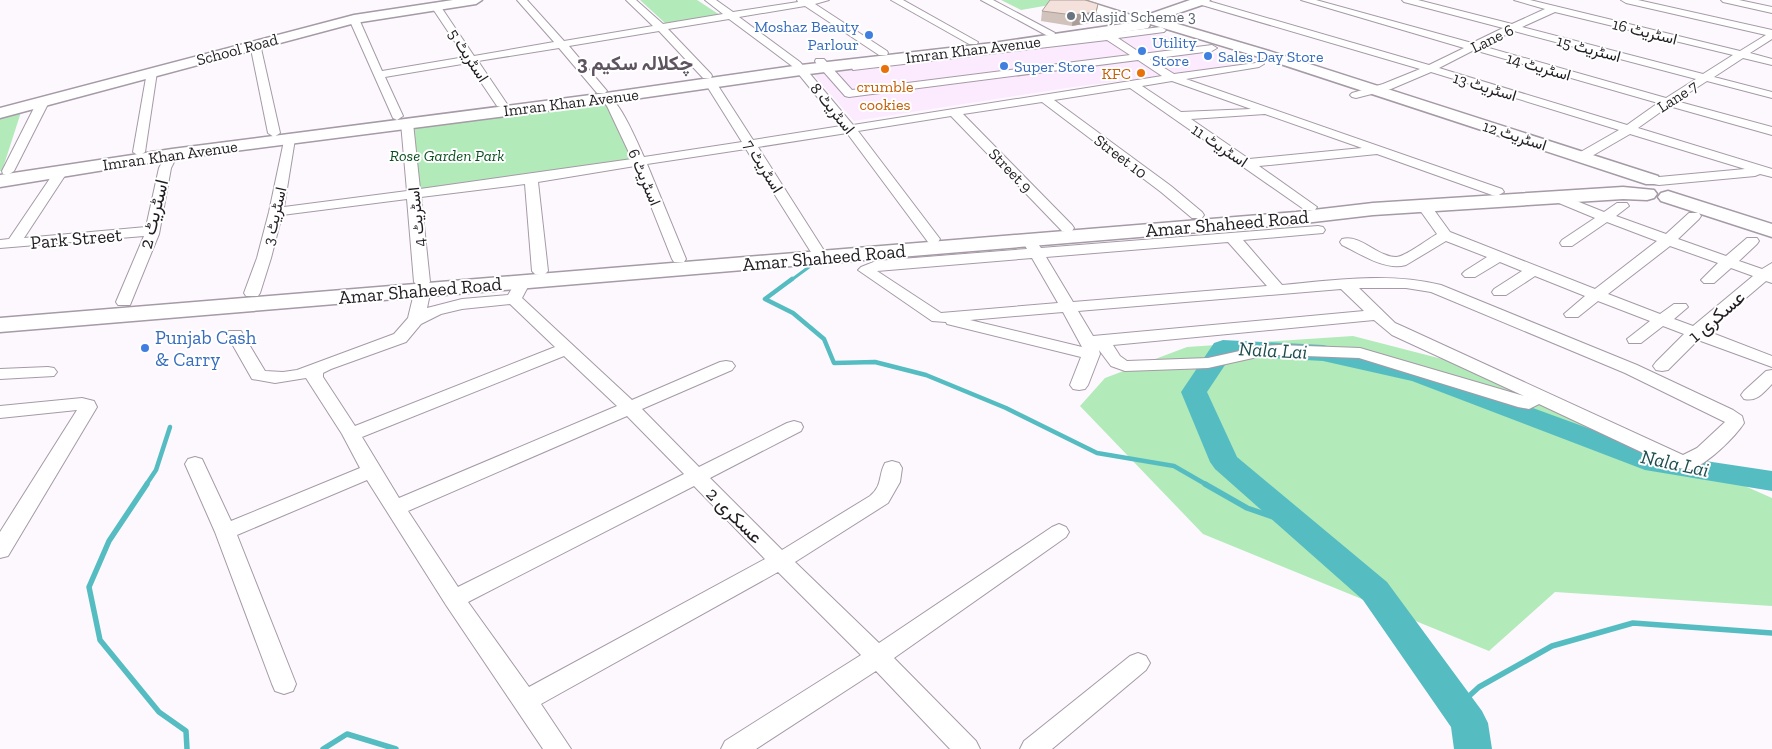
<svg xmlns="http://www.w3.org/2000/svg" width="1772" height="749" viewBox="0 0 1772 749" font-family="'Zilla Slab',Vazirmatn,serif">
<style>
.built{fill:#fceafe}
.green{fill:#b2eaba}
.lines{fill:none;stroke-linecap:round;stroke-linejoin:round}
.stream-far2{stroke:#55bdc2;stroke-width:3}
.stream-far1{stroke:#55bdc2;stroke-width:4.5}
.stream{stroke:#55bdc2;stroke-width:5.5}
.river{fill:#55bdc2;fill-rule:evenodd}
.minor-casing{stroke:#a59aa6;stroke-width:2}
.tertiary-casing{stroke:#a59aa6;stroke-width:3}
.secondary-casing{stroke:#a59aa6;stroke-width:3}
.minor{fill:#fff;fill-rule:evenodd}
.tertiary{fill:#fff;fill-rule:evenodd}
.secondary{fill:#fff;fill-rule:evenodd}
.wall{fill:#d2c2bc}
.shaded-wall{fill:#ab9e99}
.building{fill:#f4e1db;stroke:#ab9e99}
.worship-dot{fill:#6b7280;stroke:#fff;stroke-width:2}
.shop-dot{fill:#3f7fe0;stroke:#fff;stroke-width:2}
.food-dot{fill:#e8710a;stroke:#fff;stroke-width:2}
.labels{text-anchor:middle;stroke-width:4;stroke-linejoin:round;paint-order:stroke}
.far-worship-label{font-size:16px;fill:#5b616d;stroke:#fff;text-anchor:start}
.far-shop-label{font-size:16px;fill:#366cbe;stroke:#fff;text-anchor:start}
.far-street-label{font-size:16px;fill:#211d22;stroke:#fff}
.far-food-label{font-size:16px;fill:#c56008;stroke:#fff;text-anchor:end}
.far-park-label{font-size:16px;font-style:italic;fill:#0c5021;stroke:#fff}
.street-label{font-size:19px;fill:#211d22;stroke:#fff}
.shop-label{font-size:19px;fill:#366cbe;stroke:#fff;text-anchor:start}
.far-district-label{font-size:20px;font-weight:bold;fill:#5e545f;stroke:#fff}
.water-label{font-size:20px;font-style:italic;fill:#1f4d50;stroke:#fff}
</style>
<rect width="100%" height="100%" fill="#fdf8fe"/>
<!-- built -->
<path class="built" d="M1146 30 1201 47 1190 48 1203 53 1212 52 1246 65 1073 87 854 121 814 75 836 72 835 70Z"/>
<!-- green -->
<g class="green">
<path d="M640 0H697L720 15 666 24Z"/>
<path d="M1001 0H1060L1067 2 1021 10Z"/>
<path d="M613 101 636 158 418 191 410 129Z"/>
<path d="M22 109 2 171H0V114Z"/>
<path d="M1353 336 1477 368 1772 498V606L1555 592 1489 651 1203 534 1080 406 1105 378 1187 347Z"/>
</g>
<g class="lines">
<!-- stream-far2 -->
<path class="stream-far2" d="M790 281 809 267"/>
<!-- stream-far1 -->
<g class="stream-far1">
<path d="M792 279 765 299 793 313 824 339 834 363 875 362 926 375 1006 408 1097 453 1174 466 1207 485"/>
<path d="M146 485 156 470 170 427"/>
</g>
<!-- stream -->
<g class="stream">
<path d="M147 484 109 541 89 587 100 640 159 712 186 731 187 749"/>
<path d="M1205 484 1247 508 1299 526"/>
<path d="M1457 707 1479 687 1552 646 1633 623 1772 633"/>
<path d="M323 749 347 734 396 749"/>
</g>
<!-- river -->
<path class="river" d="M1223 340 1323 345 1420 367 1659 454 1772 471V491L1645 470 1412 381 1323 361 1231 356 1207 392 1237 457 1387 582 1482 711 1488 723 1492 749H1454L1451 727 1363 600 1215 469 1210 462 1181 392 1214 343Z"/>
<defs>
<g id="minor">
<path d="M517 0H527L564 41 653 26 626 0H636L663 24 723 14 705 0H716L733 12 798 2 797 0H829L815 4 887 51 888 53 887 55H879L805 6 739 17 800 62 853 125 1162 76 1138 60 849 97 845 96 816 63 815 61 816 59H824L852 90 1130 55 1107 40 853 70 852 68 853 66 857 65 1099 35 1095 31 1100 28 1110 33 1161 27 1166 30 1164 32 1118 38 1142 54 1212 45 1217 48 1212 51 1150 59 1174 74 1263 62 1264 64 1259 67 1186 79 1502 189 1504 192 1497 196 1492 195 1377 154 1259 166 1317 207 1315 210H1305L1130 88 1054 100 1171 186 1202 212 1204 215 1202 218H1192L1161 192 1042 102 963 114 1072 225 1074 228 1072 231H1062L951 116 858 131 940 239 938 242H928L847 133 758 147 823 249 821 252H811L809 249 746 149 647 164 686 259 684 262H674L672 259 635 166 538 182 548 271 545 274H535L532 271 525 184 421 197 430 282 427 285 431 289 427 308 462 299 508 295 518 278H528L531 281 522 298 632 400 720 362 726 361 732 362 735 366 732 370 642 409 699 467 787 423 794 421 801 423 803 427 801 431 710 478 782 550 870 496C883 485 878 476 885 463L892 461 899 463 902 468 900 482 888 503 795 562 879 643 1052 527 1059 524 1066 527 1069 532 1066 537 894 658 976 741 980 749H950L876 671 756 749H721L725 741 861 655 778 572 541 704 571 749H543L446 605 367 480 237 535 296 684 293 691 284 694 275 691 272 684 215 532 185 464 188 459 195 457 202 459 231 521 360 468 342 434 306 378 275 383 252 379 227 335 229 331H241L265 371 283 372 297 370 394 334 408 318 415 289 418 286 414 282 407 199 282 215 271 258 260 293 258 296H246L244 293 257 258 269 212 285 136H293L295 139 284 207 407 191 401 123 407 119 413 123 420 189 632 159 607 106 600 98 606 95C619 98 638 144 644 157L742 142 705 83 711 80 715 81 753 140 841 126 792 66 729 19 668 29 711 74 712 76 711 78H703L659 31 569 46 607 91 605 93H597L559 48 478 61 507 104 501 107 497 106 468 63 385 77 403 116 397 120 393 118 349 19 351 17 354 16 359 19 382 71 465 57 431 6 436 3 439 4 474 56 554 42ZM1172 81 1251 109 1181 112 1142 86ZM1265 114 1362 148 1249 159 1191 119ZM510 304 555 347 355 426 323 377V373L331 369 406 342 421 324 441 314 462 309ZM564 356 617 406 399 498 362 437ZM627 416 684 474 458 587 408 511ZM694 486 765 559 529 687 468 602Z"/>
<path d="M891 0H903L978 42 977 44H969Z"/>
<path d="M981 0H993L1055 33 1054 35H1046Z"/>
<path d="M1194 0H1205L1429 65 1464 48 1301 0H1316L1472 43 1503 28 1404 2 1402 0H1418L1512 24 1545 9 1514 0H1530L1740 51 1766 35 1626 3 1621 0H1638L1772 30V39L1750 53 1772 59V65L1743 58 1714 77 1772 92V98L1707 81 1676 101 1772 127V135L1669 106 1638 128 1772 169V177L1760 174 1755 176 1659 185 1654 184 1652 181 1654 178 1659 177 1745 169 1630 134 1585 160H1577L1575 157 1577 154 1619 130 1431 72 1391 89 1356 98 1352 97 1350 95 1352 93 1383 84 1420 69 1195 3ZM1555 12 1733 55 1703 74 1522 27ZM1514 31 1696 79 1666 98 1482 46ZM1474 50 1658 103 1627 125 1439 68Z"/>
<path d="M1721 0H1739L1772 7V13L1723 2Z"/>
<path d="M255 41 260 44 280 133 274 137 268 133 250 44Z"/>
<path d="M152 69 157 72 145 152 139 156 133 152 147 72Z"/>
<path d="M43 99 49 102 14 171 8 175 3 174 2 171 37 102Z"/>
<path d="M172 150 178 154 171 168 159 234 130 305H118L116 302 144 236 0 248V240L9 239 57 168 62 167 68 171 24 238 146 227 159 168 168 151Z"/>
<path d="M1559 194 1604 212 1617 203H1627L1629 206 1616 216 1666 234 1689 213H1699L1701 216 1699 219 1678 239 1726 256 1747 238H1757L1759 241 1757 244 1739 261 1762 269 1772 263V283L1766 281 1707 331 1772 356V367L1698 340 1668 370 1662 371 1656 370 1653 366 1656 362 1684 334 1663 326 1641 343H1629L1627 339 1650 321 1598 301 1578 317H1566L1564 314 1585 296 1535 276 1506 295H1494L1492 292 1494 289 1522 271 1500 262 1475 277H1465L1462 274 1465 271 1487 257 1446 241 1406 265C1385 271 1361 254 1342 245L1340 242 1342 239C1361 234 1377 257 1396 257 1405 257 1428 239 1437 234L1417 206 1424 202 1429 203 1450 232 1595 289 1657 241 1607 222 1572 246H1562L1560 243 1562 240 1595 218 1554 201 1552 198 1554 195ZM1670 246 1718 263 1701 280 1704 283H1714L1731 268 1753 276 1693 326 1674 319 1688 307 1686 304H1674L1660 314 1608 294Z"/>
<path d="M1318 226 1323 227 1325 230 1323 233 1243 240 1282 285C1334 280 1389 272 1441 285L1637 365 1733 410 1742 416 1744 423C1736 436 1706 466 1690 469 1684 470 1677 467 1671 466L1539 404 1529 409 1518 407 1359 358 1279 355 1262 356 1208 368 1125 371 1111 366 1099 350 1100 354 1088 385 1085 389 1079 390 1073 389 1070 385 1081 357 947 324 946 322 932 321 858 270 861 267 876 261 1027 249 1024 244 1026 241H1036L1041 248ZM1228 242 1267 286 1073 302 1046 257ZM1032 258 1058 303 941 313 877 271ZM1359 288H1406L1431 292 1625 373 1725 422 1697 448 1683 455 1404 327 1395 323ZM1341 289 1364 311 1093 336 1078 311ZM1063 312 1082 347 970 320ZM1374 320 1392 335 1524 396 1360 348 1279 345 1262 346 1208 358 1127 361 1120 356 1113 345Z"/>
<path d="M48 367 54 368 57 372 54 376 0 379V369Z"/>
<path d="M1772 370V384C1763 393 1757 402 1744 399L1741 395 1744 391 1766 371Z"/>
<path d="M82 398 94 401 97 407 8 556 0 558V532L77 410 0 418V406Z"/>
<path d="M1138 653 1146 656 1150 663 1146 670 1052 749H1020L1024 741 1130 656Z"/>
</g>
<g id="tertiary">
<path d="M453 0H482L476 4 355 23 0 118V108L354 15Z"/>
<path d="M1065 0H1083L1137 17 1139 20 1137 23H1129L1067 3Z"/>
<path d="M1154 17 1269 51 1658 176 1660 180 1658 184H1646L1259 57 1150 24 1148 21 1150 18Z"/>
</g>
<g id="secondary">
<path d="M1190 0H1210L1208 3 1149 23 1150 25 1148 28 1143 29 993 51 801 75 606 103 172 159 0 187V175L172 149 606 93 801 65 993 43 1143 21 1142 19 1144 16Z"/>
<path d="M1623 187 1654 190 1657 194 1654 198 1647 200 1623 199 1373 215 1296 224 0 332V318L1296 212 1373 203Z"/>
<path d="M1668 191 1772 224V237L1661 201 1658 197 1661 193Z"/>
</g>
</defs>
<!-- minor casing -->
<use href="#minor" class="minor-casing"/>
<!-- tertiary casing -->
<use href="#tertiary" class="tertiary-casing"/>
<!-- secondary casing -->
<use href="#secondary" class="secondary-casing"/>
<!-- minor -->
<use href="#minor" class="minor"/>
<!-- tertiary -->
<use href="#tertiary" class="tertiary"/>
<!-- secondary -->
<use href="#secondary" class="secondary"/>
</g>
<!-- wall -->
<path class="wall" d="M1042 11 1097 15 1095 22 1072 26 1041 21Z"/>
<!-- shaded-wall -->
<path class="shaded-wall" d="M1098 4 1095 22 1072 26 1073 15Z"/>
<!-- building -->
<path class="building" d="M1050 0H1085L1098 4 1096 12 1073 15 1042 11Z"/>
<!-- markers -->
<circle class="worship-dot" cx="1071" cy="16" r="5"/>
<g class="shop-dot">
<circle cx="869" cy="35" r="5"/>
<circle cx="1142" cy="51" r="5"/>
<circle cx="1208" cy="56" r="5"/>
<circle cx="1004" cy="66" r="5"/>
<circle cx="145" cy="348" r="5"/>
</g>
<g class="food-dot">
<circle cx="885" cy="69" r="5"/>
<circle cx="1141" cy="73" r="5"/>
</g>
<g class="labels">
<!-- far-worship labels -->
<g class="far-worship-label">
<text x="1081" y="22">Masjid Scheme 3</text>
</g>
<!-- far-shop labels -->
<g class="far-shop-label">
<text x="859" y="32" text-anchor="end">Moshaz Beauty<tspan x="859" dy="18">Parlour</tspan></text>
<text x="1152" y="48">Utility<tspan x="1152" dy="18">Store</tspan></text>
<text x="1218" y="62">Sales Day Store</text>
<text x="1014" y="72">Super Store</text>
</g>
<!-- far-street labels -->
<g class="far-street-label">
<text transform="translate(1645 31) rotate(14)" y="6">اسٹریٹ 16</text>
<text transform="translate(1492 38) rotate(-26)" y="6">Lane 6</text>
<text transform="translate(1589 48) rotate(15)" y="6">اسٹریٹ 15</text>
<text transform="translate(237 49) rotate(-15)" y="6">School Road</text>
<text transform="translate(973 49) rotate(-7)" y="6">Imran Khan Avenue</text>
<text transform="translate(469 55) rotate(57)" y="6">اسٹریٹ 5</text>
<text transform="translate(1539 66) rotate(16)" y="6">اسٹریٹ 14</text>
<text transform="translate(1485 86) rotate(17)" y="6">اسٹریٹ 13</text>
<text transform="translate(1677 96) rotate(-33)" y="6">Lane 7</text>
<text transform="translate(571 102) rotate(-7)" y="6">Imran Khan Avenue</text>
<text transform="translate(833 108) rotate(51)" y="6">اسٹریٹ 8</text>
<text transform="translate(1515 135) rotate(18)" y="6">اسٹریٹ 12</text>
<text transform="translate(1220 145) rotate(34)" y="6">اسٹریٹ 11</text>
<text transform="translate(170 155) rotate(-8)" y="6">Imran Khan Avenue</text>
<text transform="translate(1121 156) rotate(37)" y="6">Street 10</text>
<text transform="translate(764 166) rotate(58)" y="6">اسٹریٹ 7</text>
<text transform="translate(1011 170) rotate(46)" y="6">Street 9</text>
<text transform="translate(645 177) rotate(67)" y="6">اسٹریٹ 6</text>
<text transform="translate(274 216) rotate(-77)" y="6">اسٹریٹ 3</text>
<text transform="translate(416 217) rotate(-96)" y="6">اسٹریٹ 4</text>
</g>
<!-- far-food labels -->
<g class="far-food-label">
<text x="1131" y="79">KFC</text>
<text x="885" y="92" text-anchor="middle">crumble<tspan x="885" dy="18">cookies</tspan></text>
</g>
<!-- far-park labels -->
<g class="far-park-label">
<text x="447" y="161">Rose Garden Park</text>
</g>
<!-- street labels -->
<g class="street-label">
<text transform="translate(153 214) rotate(-76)" y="7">اسٹریٹ 2</text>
<text transform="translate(1227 223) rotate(-5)" y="7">Amar Shaheed Road</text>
<text transform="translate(76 238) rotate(-5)" y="7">Park Street</text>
<text transform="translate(824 257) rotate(-5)" y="7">Amar Shaheed Road</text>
<text transform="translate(420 290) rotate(-5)" y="7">Amar Shaheed Road</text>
<text transform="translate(1716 316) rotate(-41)" y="7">عسکری 1</text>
<text transform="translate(735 515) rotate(45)" y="7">عسکری 2</text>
</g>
<!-- shop labels -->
<g class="shop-label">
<text x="155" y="344">Punjab Cash<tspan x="155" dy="22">&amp; Carry</tspan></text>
</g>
<!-- far-district labels -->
<g class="far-district-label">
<text x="635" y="70">چکلالہ سکیم 3</text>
</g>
<!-- water labels -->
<g class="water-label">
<text transform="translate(1273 350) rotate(3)" y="7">Nala Lai</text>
<text transform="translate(1675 463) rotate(12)" y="7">Nala Lai</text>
</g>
</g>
</svg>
